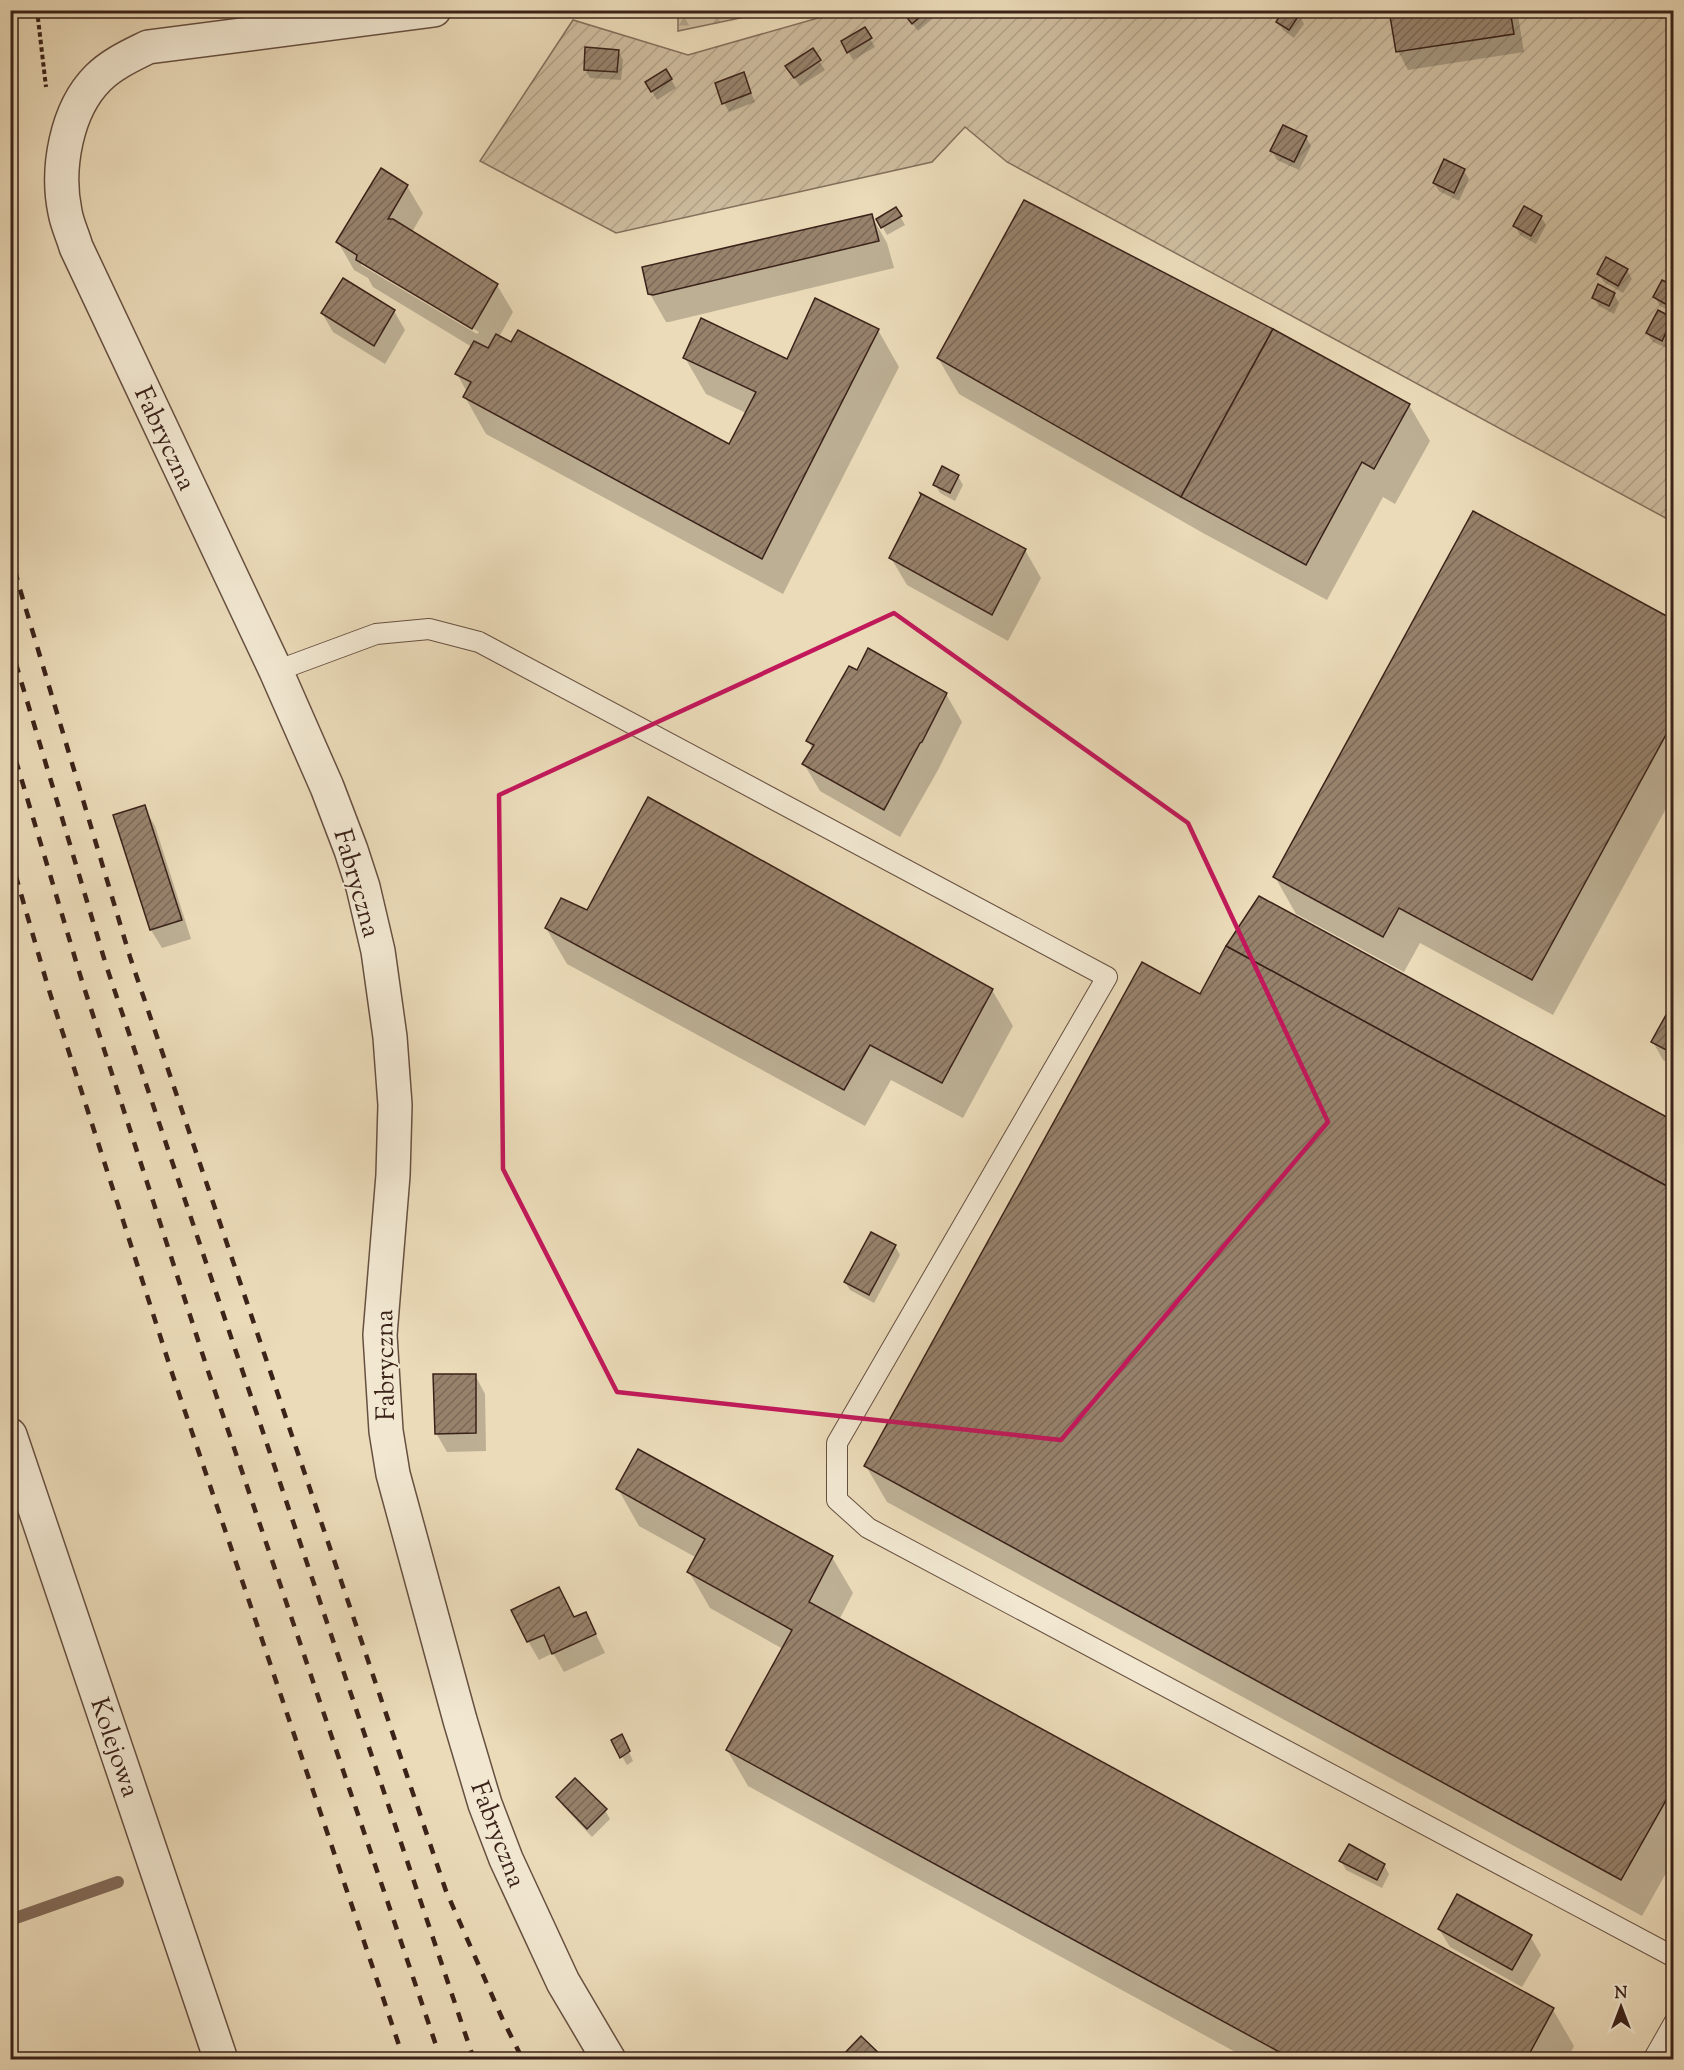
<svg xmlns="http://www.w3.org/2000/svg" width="1684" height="2070" viewBox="0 0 1684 2070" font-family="'Sorts Mill Goudy',serif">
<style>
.forest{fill:url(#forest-firs);stroke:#846f5c;stroke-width:1.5}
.garden{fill:url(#garden-furrows);stroke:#846f5c;stroke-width:1.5}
.shadow{fill:#0003;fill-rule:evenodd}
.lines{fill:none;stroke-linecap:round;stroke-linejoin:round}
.stream{stroke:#816b59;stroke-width:12}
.building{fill:url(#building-hatch);stroke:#3b2219;stroke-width:1.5}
.service-casing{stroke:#675041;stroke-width:22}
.minor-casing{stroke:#675041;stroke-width:36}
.path{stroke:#3b2219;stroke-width:4;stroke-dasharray:4.5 3;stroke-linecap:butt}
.service{stroke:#f2e8d2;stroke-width:20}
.minor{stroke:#f2e8d2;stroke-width:33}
.rail{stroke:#3b2219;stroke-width:4.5;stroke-dasharray:10 10;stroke-linecap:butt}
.marked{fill:none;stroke:#c2185b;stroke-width:4.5;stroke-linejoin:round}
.labels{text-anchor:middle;stroke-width:4.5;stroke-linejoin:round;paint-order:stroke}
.street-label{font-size:26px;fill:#3b2219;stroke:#f2e8d2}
</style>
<defs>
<pattern id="forest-firs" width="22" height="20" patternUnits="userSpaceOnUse" patternTransform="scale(1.5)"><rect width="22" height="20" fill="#cdbc9e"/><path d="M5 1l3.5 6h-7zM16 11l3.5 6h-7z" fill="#b1a188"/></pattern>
<pattern id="garden-furrows" width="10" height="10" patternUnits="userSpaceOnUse" patternTransform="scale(1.5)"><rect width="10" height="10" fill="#cdbc9e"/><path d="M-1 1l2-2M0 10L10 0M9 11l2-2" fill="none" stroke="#b1a188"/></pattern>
<pattern id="building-hatch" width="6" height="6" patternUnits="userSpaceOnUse" patternTransform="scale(1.5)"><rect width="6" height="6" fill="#97826c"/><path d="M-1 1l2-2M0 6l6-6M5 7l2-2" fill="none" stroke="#7c6a58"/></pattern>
</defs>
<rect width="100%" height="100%" fill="#ebdbb9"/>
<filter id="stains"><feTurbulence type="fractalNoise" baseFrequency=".00333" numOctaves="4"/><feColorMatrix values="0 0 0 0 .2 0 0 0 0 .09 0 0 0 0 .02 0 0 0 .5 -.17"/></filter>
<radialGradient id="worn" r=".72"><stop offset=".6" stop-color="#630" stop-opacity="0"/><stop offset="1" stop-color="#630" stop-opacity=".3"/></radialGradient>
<!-- forest -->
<path class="forest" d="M678 10H773V11L678 31Z"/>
<!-- garden -->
<path class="garden" d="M846 10 1673 11V522L1007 162 965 127 932 162 616 233 480 161 573 20 688 55Z"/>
<!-- shadow -->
<g class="shadow">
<path d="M902 10H934L937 15 918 31Z"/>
<path d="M1434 10H1517L1524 52 1408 70 1398 51Z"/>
<path d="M1299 15 1304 24 1294 38 1283 30 1278 22Z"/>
<path d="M864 29 875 47 853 60 843 42Z"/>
<path d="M812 50 825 70 800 86 792 75Z"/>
<path d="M618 51 623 60 621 80 590 78 585 69Z"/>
<path d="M666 71 676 88 657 100 647 82Z"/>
<path d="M743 74 755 102 729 112 724 103Z"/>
<path d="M1306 137 1311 146 1299 170 1277 160 1272 151Z"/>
<path d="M1464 171 1469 179 1459 201 1439 191 1434 183Z"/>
<path d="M407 186 423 213 412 232 497 285 513 312 499 337 730 446 746 413 706 394 685 358 788 361 878 330 899 367 783 594 486 434 465 397 467 392 457 374 472 347 373 287 368 278 354 270 338 242ZM361 261 479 332 477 334 361 265Z"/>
<path d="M896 209 905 225 887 235 878 219Z"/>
<path d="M871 215 887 243 894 268 669 322H666L650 294Z"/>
<path d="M1541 217 1546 225 1536 244 1520 235 1515 226Z"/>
<path d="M1627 270 1632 279 1623 293 1604 282 1599 274Z"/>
<path d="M343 280 394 311 405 330 385 364 333 332 322 313Z"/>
<path d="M1674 287V313L1660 306 1655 297Z"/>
<path d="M1614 294 1619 303 1614 314 1599 306 1594 298Z"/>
<path d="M1672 319 1674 336 1667 348 1653 342 1647 333Z"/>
<path d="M938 358 1409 405 1430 441 1395 504 1383 497 1327 600 1203 533 959 394Z"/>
<path d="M958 476 963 485 955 501 940 493 935 484Z"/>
<path d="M1025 550 1041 578 1008 641 907 585 891 558Z"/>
<path d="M1674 622V794L1553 1015 1420 943 1404 972 1296 914 1275 877Z"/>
<path d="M946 694 962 722 938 770 900 837 820 791 804 764 813 750 808 741Z"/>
<path d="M144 807 155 826 191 939 162 948 151 930 115 816Z"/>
<path d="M588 912 992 990 1013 1026 963 1118 891 1080 865 1126 567 964 546 928Z"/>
<path d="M1200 996 1674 1122V1859L1642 1916 887 1502 866 1466Z"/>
<path d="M1674 1009V1066L1663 1060 1653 1042Z"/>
<path d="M895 1246 900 1255 874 1303 850 1290 845 1282Z"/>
<path d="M475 1375 485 1394 486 1451 447 1452 436 1433Z"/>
<path d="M618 1489 832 1557 853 1593 839 1620 1553 2010 1574 2046 1567 2060H1250L748 1786 727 1750 783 1649 710 1608 689 1572 697 1558 639 1526Z"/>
<path d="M569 1607 575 1618 586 1614 605 1653 564 1672 553 1653 539 1660 528 1641Z"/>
<path d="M613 1741 626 1745 633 1761 627 1765Z"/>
<path d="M558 1797 605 1810 610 1819 592 1837 563 1806Z"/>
<path d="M1341 1861 1384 1865 1389 1874 1382 1888 1346 1870Z"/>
<path d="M1439 1929 1530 1936 1541 1955 1522 1987 1450 1947Z"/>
</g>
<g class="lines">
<!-- stream -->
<path class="stream" d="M10 1920 118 1882"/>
</g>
<!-- building -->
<g class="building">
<path d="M901 10H928L912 24Z"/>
<path d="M1283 10H1295L1300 14 1289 30 1276 22Z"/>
<path d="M1425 10H1510L1514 34 1396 52 1390 16Z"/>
<path d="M865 27 872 38 847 53 841 41Z"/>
<path d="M585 47 619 50 617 72 584 70Z"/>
<path d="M813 48 821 60 794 78 785 66Z"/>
<path d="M666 69 672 79 651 92 645 82Z"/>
<path d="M744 72 751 93 722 104 715 83Z"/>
<path d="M1283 125 1307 136 1294 162 1270 151Z"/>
<path d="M1444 159 1465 169 1454 193 1433 183Z"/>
<path d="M381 168 408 185 388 219H393L498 284 472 329 356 260 357 255 336 242Z"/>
<path d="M1024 200 1273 329 1181 497 937 358Z"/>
<path d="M1524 206 1542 216 1531 236 1513 226Z"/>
<path d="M896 207 902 216 881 228 876 219Z"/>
<path d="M872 214 879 241 653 295 648 294 642 267Z"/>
<path d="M1606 257 1628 269 1618 286 1597 274Z"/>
<path d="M343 278 395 310 374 346 321 313Z"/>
<path d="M1662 280 1674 286V298L1669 306 1653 297Z"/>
<path d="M1598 284 1615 293 1609 306 1592 298Z"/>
<path d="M815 298 879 329 762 559 463 397 471 382 455 374 474 341 488 348 496 334 511 342 518 330 729 444 756 392 683 358 701 318 787 359Z"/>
<path d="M1658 310 1673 318 1662 341 1646 333Z"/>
<path d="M1273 329 1410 404 1374 469 1362 462 1306 565 1181 497Z"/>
<path d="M942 466 959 475 950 493 933 485Z"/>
<path d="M920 493 1026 549 992 615 889 558 921 495Z"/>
<path d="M1473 511 1674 620V720L1532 980 1399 908 1383 937 1273 877Z"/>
<path d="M868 648 947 693 922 742 920 743 884 810 802 764 814 745 806 741 849 666 857 670Z"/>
<path d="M648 797 993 989 942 1083 870 1045 844 1090 545 928 561 898 587 910Z"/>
<path d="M145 805 182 920 150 930 113 815Z"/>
<path d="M1259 896 1674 1121V1190L1226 946Z"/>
<path d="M1226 946 1674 1190V1247L1667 1259 1674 1262V1786L1621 1880 864 1466 1142 962 1200 994Z"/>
<path d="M1671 1006 1674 1007V1054L1651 1042Z"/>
<path d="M871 1232 896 1245 869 1295 844 1282Z"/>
<path d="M433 1374H476V1433L435 1434Z"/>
<path d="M638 1449 833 1556 809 1602 1554 2008 1526 2060H1294L726 1750 792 1630 687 1572 705 1539 616 1489Z"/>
<path d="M559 1587 574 1617 586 1612 596 1634 552 1654 544 1635 527 1642 511 1610Z"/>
<path d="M622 1734 630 1751 620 1758 611 1740Z"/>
<path d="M575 1778 607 1809 587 1829 556 1797Z"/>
<path d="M1349 1844 1385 1864 1377 1880 1339 1861Z"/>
<path d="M1457 1894 1532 1935 1512 1970 1438 1929Z"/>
<path d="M861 2036 886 2060H838Z"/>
</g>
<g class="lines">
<defs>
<g id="service">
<path d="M276 671 376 634 429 629 479 642 1107 977 837 1443V1500L868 1528 1674 1957"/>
<path d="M1653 2060 1674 2023"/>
</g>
<g id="minor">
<path d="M434 10 148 47C130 56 112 64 98 78 66 110 56 169 65 212 67 224 73 236 76 247L276 671 327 787 351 850 363 887 378 951 390 1037 395 1105 393 1175 380 1335 386 1431 393 1474 460 1720 485 1804 506 1859 563 1982 609 2060"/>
<path d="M10 1435 221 2060"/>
</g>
</defs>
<!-- service casing -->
<use href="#service" class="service-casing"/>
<!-- minor casing -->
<use href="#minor" class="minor-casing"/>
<!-- path -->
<path class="path" d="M37 10 46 87"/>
<!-- service -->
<use href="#service" class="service"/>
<!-- minor -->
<use href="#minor" class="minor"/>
<!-- rail -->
<g class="rail">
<path d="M10 551 19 586 130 957 446 1891 502 2018 523 2060"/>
<path d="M10 644 106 965 474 2060"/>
<path d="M10 741 81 978 207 1368 441 2060"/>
<path d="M10 856 48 987 173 1376 404 2060"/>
</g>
</g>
<!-- marked area -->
<path class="marked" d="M894 613 1188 823 1328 1122 1061 1440 617 1392 503 1169 499 795Z"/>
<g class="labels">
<!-- street labels -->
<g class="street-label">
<text transform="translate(166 438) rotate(65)" y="9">Fabryczna</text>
<text transform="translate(358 883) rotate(74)" y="9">Fabryczna</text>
<text transform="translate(384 1365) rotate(-91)" y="9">Fabryczna</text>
<text transform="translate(116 1747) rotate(71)" y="9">Kolejowa</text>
<text transform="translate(499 1834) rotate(69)" y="9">Fabryczna</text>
</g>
</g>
<!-- margin -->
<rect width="1684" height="2070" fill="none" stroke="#ebdbb9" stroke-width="36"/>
<rect x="12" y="12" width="1660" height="2046" fill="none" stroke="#3b2219" stroke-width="3"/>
<rect x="18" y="18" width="1648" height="2034" fill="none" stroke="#3b2219" stroke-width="1.5"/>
<!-- north arrow -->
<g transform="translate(1621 2007)" stroke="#f2e8d2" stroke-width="4.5" paint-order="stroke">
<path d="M0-4.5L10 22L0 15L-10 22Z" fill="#3b2219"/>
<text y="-9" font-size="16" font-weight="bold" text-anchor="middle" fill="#3b2219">N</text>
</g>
<rect width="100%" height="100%" filter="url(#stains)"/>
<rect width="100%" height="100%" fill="url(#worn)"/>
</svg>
